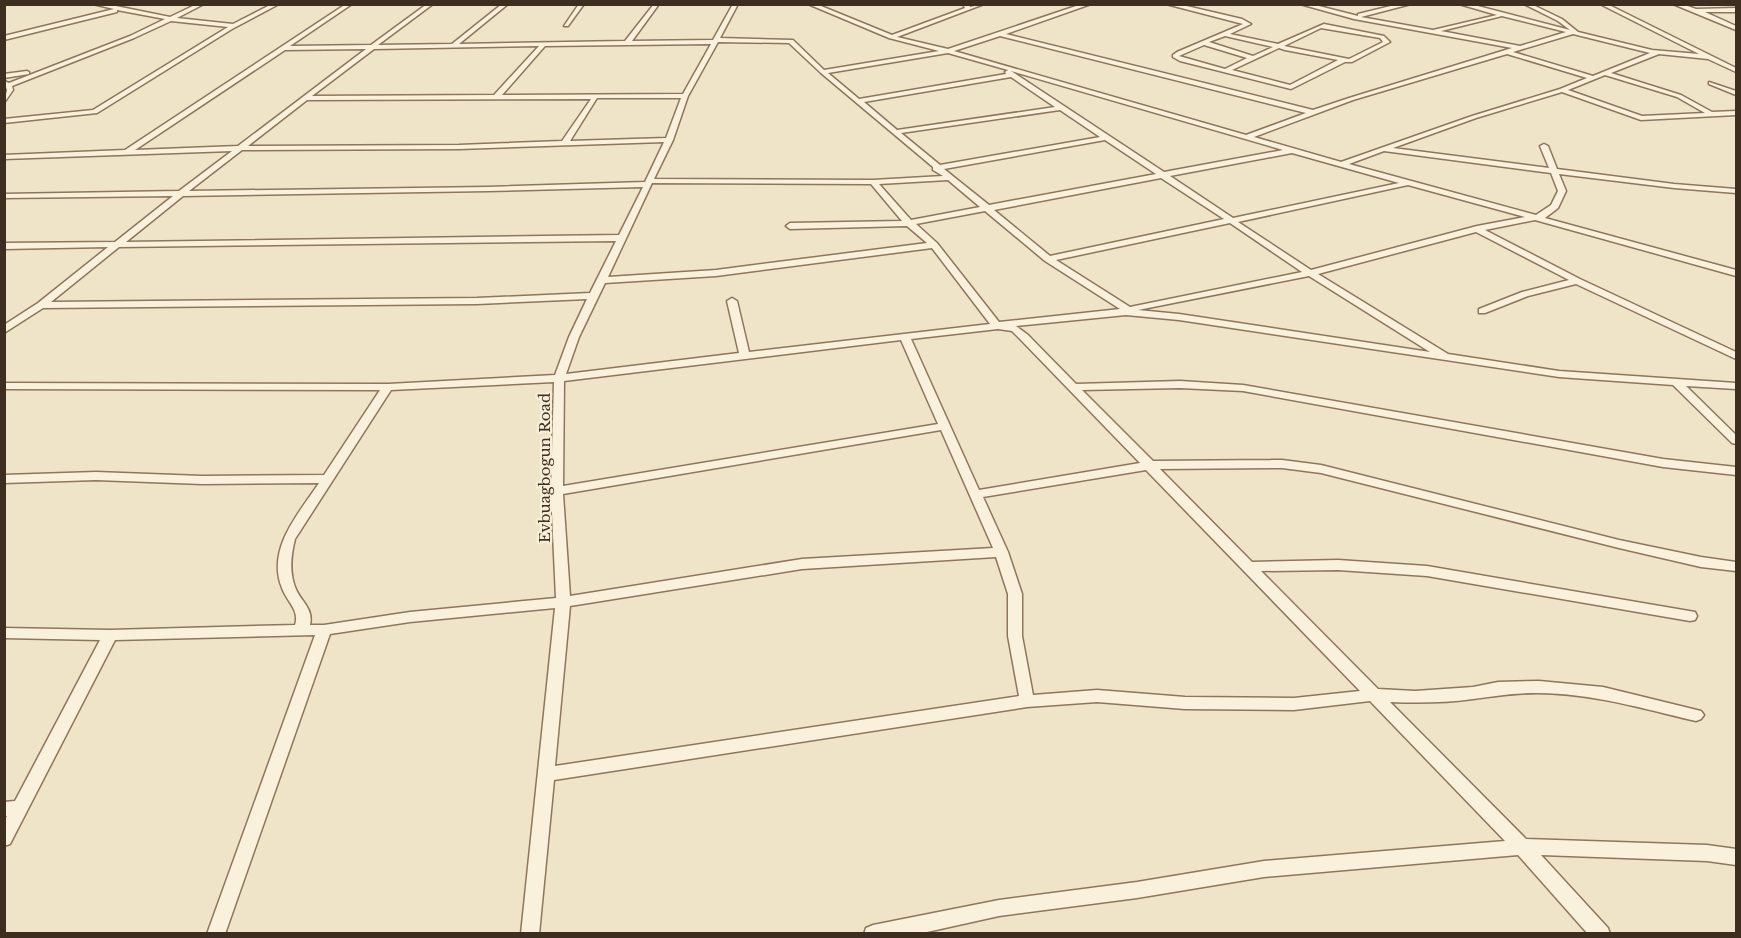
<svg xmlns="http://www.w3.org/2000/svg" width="1741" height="938" viewBox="0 0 1741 938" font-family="'Libre Baskerville',serif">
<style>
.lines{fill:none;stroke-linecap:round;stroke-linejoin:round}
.minor-casing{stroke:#8d765c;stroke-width:3}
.minor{fill:#faf1dc;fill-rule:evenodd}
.labels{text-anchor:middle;stroke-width:4.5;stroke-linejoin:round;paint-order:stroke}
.street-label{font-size:15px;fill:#3d2e20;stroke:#f7eed8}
</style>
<rect width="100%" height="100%" fill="#f0e4c8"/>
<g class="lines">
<defs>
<g id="minor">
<path d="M93 4H106L170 17 197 4H204L177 18 233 24 272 4H279L232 29 97 113 4 123V119L93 110 228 27 171 21 134 38 12 86 13 90 4 103 7 90 4 81 9 83 130 36 165 19 117 10V12L4 40V36L114 9Z"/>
<path d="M346 4H352L290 46 371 45 427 4H433L378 45 452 44 502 4H508L459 44 625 41 654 4H659L632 41 713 40 733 4H738L720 38 793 40 824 70 939 51 889 38 808 4H816L892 35 965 8 963 4H969L970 7 984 4 897 37 948 49 1082 4H1091L1006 34 1313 110 1349 98 1512 48 1354 19 1300 4H1311L1358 16V14L1399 4H1411L1361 17 1433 30 1497 15 1459 4H1470L1570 30 1558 21 1524 4H1531L1562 19 1578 32 1652 50 1699 54 1600 4H1607L1736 68V72L1734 71 1708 59 1659 54 1611 73 1681 95 1712 112 1736 111V115L1641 120 1562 92 1476 118 1393 148 1549 168 1540 146 1544 144 1548 146 1557 169 1674 184 1736 189V193L1674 188 1559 174 1566 191 1558 208 1545 218 1736 270V276L1535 220 1485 230 1580 279 1736 352V359L1576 284 1528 296 1485 313H1479V309L1522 292 1569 280 1476 232 1318 274 1448 354 1559 371 1736 383V389L1686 386 1736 435V444L1732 443 1673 385 1559 377 1179 320 1126 315 1016 326 1028 335 1076 384 1180 381 1243 385 1663 459 1736 467V475L1663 467 1243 391 1180 388 1082 390 1153 461 1282 460 1321 465 1619 540 1701 557 1736 562V571L1701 567 1619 548 1321 473 1282 468 1160 469 1252 562 1338 560 1427 566 1695 612 1697 616 1695 620 1690 621 1427 576 1338 570 1261 571 1378 689 1415 691 1473 687 1498 682 1539 681 1603 687 1701 711 1704 715 1701 719 1696 721C1644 709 1591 693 1537 693 1515 693 1495 696 1473 699 1446 703 1417 703 1390 702L1526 839 1707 845 1736 849V865L1707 861 1541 855 1608 928 1610 934H1588L1518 855 1264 877 1137 898 999 916 918 934H864L866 928 873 925 999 900 1137 882 1264 861 1505 841 1370 701 1294 710 1185 709 1097 702 1027 707 554 780 539 934H521L555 608 410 622 330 634 225 934H207L315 635 115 640 10 844 4 846V821L7 816H4V802L15 801 100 640 4 638V628L110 630 295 625C300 610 287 602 282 588 266 549 299 513 319 483L202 484 96 480 4 483V475L96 472 202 476 324 475 380 390 4 389V383L388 384 555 375 569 337 587 299 477 304 43 308 4 333V325L38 303 108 247 4 249V243L115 242 173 196 4 198V194L179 191 232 151 4 159V155L125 150ZM1502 16 1566 32 1520 46 1441 31ZM1573 34 1650 53 1593 76 1513 52ZM1000 36 1306 113 1246 135 954 51ZM718 42 789 43 821 73 933 167V170L943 176 873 180 654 179 673 140 688 96ZM711 44 683 94 502 95 545 46ZM539 46 494 95 312 96 374 49ZM366 49 238 146 135 150 285 50ZM948 53 1008 70 1005 72 1006 74 859 99 828 73ZM1507 54 1587 78 1560 89 1472 116 1341 162 1254 137 1353 100ZM1011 71 1283 150 1164 172ZM1605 75 1677 97 1705 113 1642 116 1568 90ZM1011 77 1055 107 897 130 864 102ZM597 98H681L666 138 570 141ZM591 99 562 141 459 145 248 146 307 100ZM1060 110 1100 137 940 165 901 133ZM1105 140 1156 174 989 205 944 169ZM664 142 645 182 488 187 189 191 242 150 459 149ZM1384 151 1551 173 1558 191 1551 205 1536 215 1349 164ZM1292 153 1399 183 1233 218 1170 176ZM1161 178 1224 219 1050 256 994 210ZM948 180 980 207 911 220 879 184ZM652 183 871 184 902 221 790 223 786 226 790 229 907 226 927 243 716 270 608 277ZM1408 185 1525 217 1477 226 1311 270 1238 222ZM643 187 619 235 126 242 183 196 488 191ZM985 211 1045 261 1120 309 999 322 937 243 916 224ZM1230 223 1302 272 1130 307 1056 260ZM616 241 590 293 477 298 51 302 119 247ZM932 248 990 324 749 352 737 301 732 298 727 301 739 353 566 374 579 337 605 283 716 276ZM1309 276 1430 352 1179 314 1138 310ZM998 329 1012 331 1020 339 1140 463 979 490 911 339ZM901 340 938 424 563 486 564 381ZM554 382 551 491 556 598 410 612 324 625H310C314 608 300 601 295 587 289 571 291 555 295 539L391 390ZM941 430 993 548 802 559 570 596 563 494ZM1146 470 1360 691 1294 698 1185 697 1097 690 1033 695 1022 636V594L1008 552 983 497ZM996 557 1008 594V636L1019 696 555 766 570 606 802 569Z"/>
<path d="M579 4H584L568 26H564Z"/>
<path d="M1166 4H1178L1242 19 1251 24 1230 34 1278 44 1324 24 1384 36 1390 42 1352 62H1345L1291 89 1180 61 1173 57V55L1177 52 1243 24ZM1321 28 1380 38 1383 42 1349 59 1284 46ZM1225 36 1273 47 1253 56 1209 42ZM1204 45 1247 58 1225 69 1179 56ZM1279 48 1285 50 1338 60 1290 85 1232 70Z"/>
<path d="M1673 4H1682L1696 9 1736 8V12H1705L1736 26V30Z"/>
<path d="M27 71 29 72V74L4 78V74Z"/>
<path d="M1709 82 1736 91V95L1709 84Z"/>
</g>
</defs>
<!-- minor casing -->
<use href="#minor" class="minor-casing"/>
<!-- minor -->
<use href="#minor" class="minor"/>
</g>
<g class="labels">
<!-- street labels -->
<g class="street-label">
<text transform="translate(545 468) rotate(-90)" y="5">Evbuagbogun Road</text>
</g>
</g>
<!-- border -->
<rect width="1741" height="938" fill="none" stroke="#3d2e20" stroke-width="12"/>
</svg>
